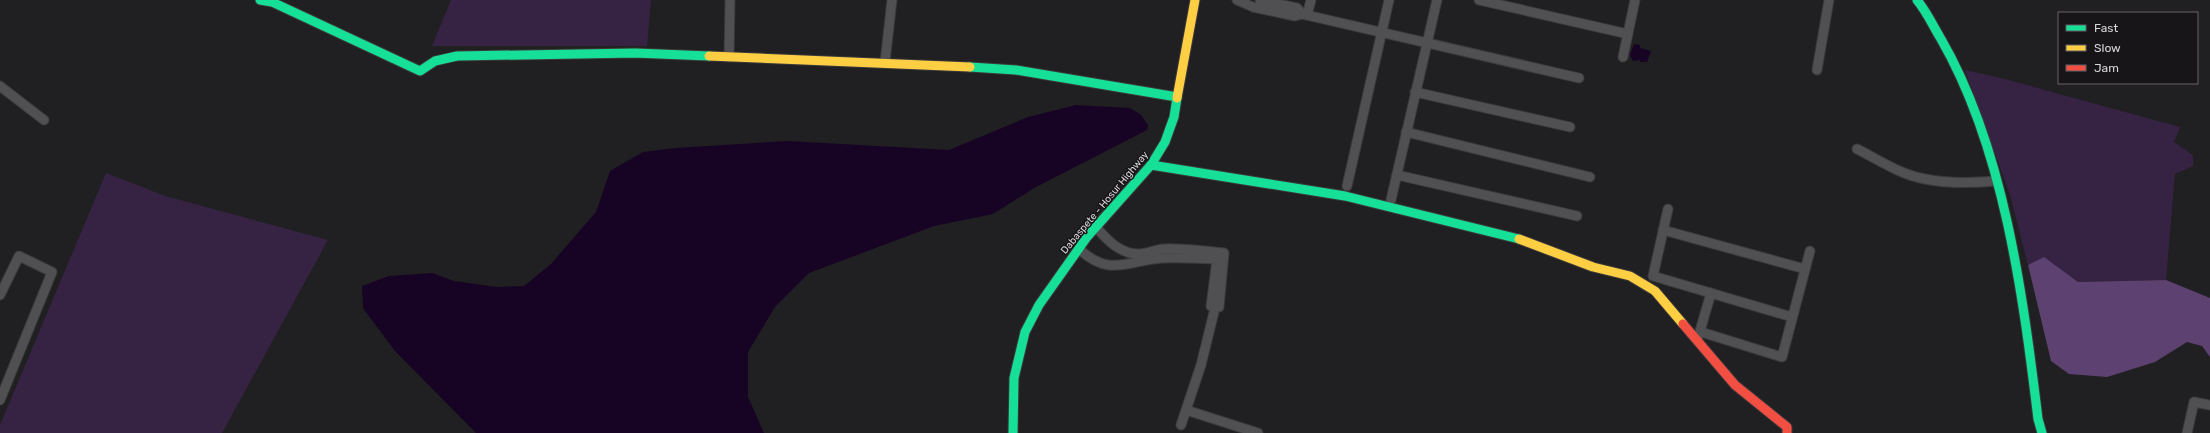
<svg xmlns="http://www.w3.org/2000/svg" width="2210" height="433" viewBox="0 0 2210 433" font-family="Rubik,sans-serif">
<style>
.green{fill:#362344}
.forest{fill:#5d4171}
.water{fill:#170424}
.lines{fill:none;stroke-linecap:round;stroke-linejoin:round}
.street-casing{stroke:#3b3a3b;stroke-width:11}
.fast-casing{stroke:#3b3a3b;stroke-width:11}
.slow-casing{stroke:#3b3a3b;stroke-width:11}
.jam-casing{stroke:#3b3a3b;stroke-width:11}
.street{stroke:#504f51;stroke-width:9}
.fast{stroke:#16e098;stroke-width:9}
.slow{stroke:#ffcf43;stroke-width:9}
.jam{stroke:#f24e42;stroke-width:9}
.labels{text-anchor:middle;stroke-width:3;stroke-linejoin:round;paint-order:stroke}
.street-label{font-size:10px;fill:#d8d7d9;stroke:#171518}
</style>
<rect width="100%" height="100%" fill="#201f21"/>
<!-- green -->
<g class="green">
<path d="M451 0H651L647 46H432Z"/>
<path d="M1965 70 2005 79 2180 127 2174 142 2193 155V166L2175 174 2166 280 2078 282 2044 258 2028 265 2010 195Z"/>
<path d="M106 173 165 196 328 240 222 433H0V425Z"/>
</g>
<!-- forest -->
<path class="forest" d="M2044 257 2078 282 2166 280 2210 298V357L2202 346 2187 342 2155 362 2107 377 2069 374 2051 361 2028 265Z"/>
<!-- water -->
<g class="water">
<path d="M1634 44 1640 45V48L1651 51 1647 62H1640V60L1633 61 1630 55Z"/>
<path d="M1076 105 1130 108 1141 115 1148 125 1147 130 1036 187 993 214 934 226 809 273 775 307 748 352V397L764 433H476L395 351 363 308 362 286 389 276 432 273 454 281 497 287 524 286 551 264 596 212 610 171 643 152 675 148 788 141 949 150 1028 117Z"/>
</g>
<g class="lines">
<defs>
<g id="street">
<path d="M1237 0 1253 7 1295 16 1302 14 1579 78"/>
<path d="M1260 0 1297 8 1302 14"/>
<path d="M1479 0 1628 34"/>
<path d="M1307 15 1311 0"/>
<path d="M729 57 730 0"/>
<path d="M1623 57 1635 0"/>
<path d="M885 62 892 0"/>
<path d="M1817 70 1829 0"/>
<path d="M0 86 44 120"/>
<path d="M1415 92 1570 127"/>
<path d="M1406 132 1590 177"/>
<path d="M1857 149C1879 160 1901 175 1925 179 1949 184 1973 183 1996 181"/>
<path d="M1397 175 1577 216"/>
<path d="M1347 186 1389 0"/>
<path d="M1391 200 1437 0"/>
<path d="M1668 209 1653 276 1792 317"/>
<path d="M1096 227C1107 240 1120 254 1139 254 1147 254 1155 250 1163 249 1183 248 1204 251 1224 253L1219 307 1215 308 1201 365 1181 425"/>
<path d="M1663 230 1805 269"/>
<path d="M1079 249C1110 278 1128 260 1163 258 1181 257 1199 259 1217 259L1211 306 1215 308"/>
<path d="M0 295 19 256 52 272 0 400"/>
<path d="M1701 332 1782 357 1810 251"/>
<path d="M1698 338 1711 293"/>
<path d="M1186 410 1258 433"/>
<path d="M2187 433 2194 402 2210 405"/>
</g>
<g id="fast">
<path d="M260 0 272 2 420 71 435 61 457 56 635 53 709 56"/>
<path d="M1917 0C1927 12 1933 26 1941 39 2004 148 2023 295 2038 419L2042 433"/>
<path d="M970 67 1016 70 1177 97"/>
<path d="M1151 165 1345 196 1519 239"/>
<path d="M1013 433 1014 378 1025 332 1039 305 1087 237 1151 165 1165 142 1174 117 1177 98"/>
</g>
<g id="slow">
<path d="M709 56 970 67"/>
<path d="M1177 98 1195 0"/>
<path d="M1519 239 1593 267 1630 276 1655 291 1683 324"/>
</g>
<path id="jam" d="M1683 324 1735 385 1787 427V433"/>
</defs>
<!-- street casing -->
<use href="#street" class="street-casing"/>
<!-- fast casing -->
<use href="#fast" class="fast-casing"/>
<!-- slow casing -->
<use href="#slow" class="slow-casing"/>
<!-- jam casing -->
<use href="#jam" class="jam-casing"/>
<!-- street -->
<use href="#street" class="street"/>
<!-- fast -->
<use href="#fast" class="fast"/>
<!-- slow -->
<use href="#slow" class="slow"/>
<!-- jam -->
<use href="#jam" class="jam"/>
</g>
<g class="labels">
<!-- street labels -->
<g class="street-label">
<text transform="translate(1104 202) rotate(-50)" y="4">Dabaspete - Hosur Highway</text>
</g>
</g>
<!-- legend -->
<rect x="2058" y="12" width="140" height="72" fill="#171518" stroke="#646365"/>
<rect x="2066" y="25" width="20" height="6" fill="#16e098" stroke="#646365"/>
<text x="2094" y="32" font-size="12" fill="#d8d7d9">Fast</text>
<rect x="2066" y="45" width="20" height="6" fill="#ffcf43" stroke="#646365"/>
<text x="2094" y="52" font-size="12" fill="#d8d7d9">Slow</text>
<rect x="2066" y="65" width="20" height="6" fill="#f24e42" stroke="#646365"/>
<text x="2094" y="72" font-size="12" fill="#d8d7d9">Jam</text>
</svg>
